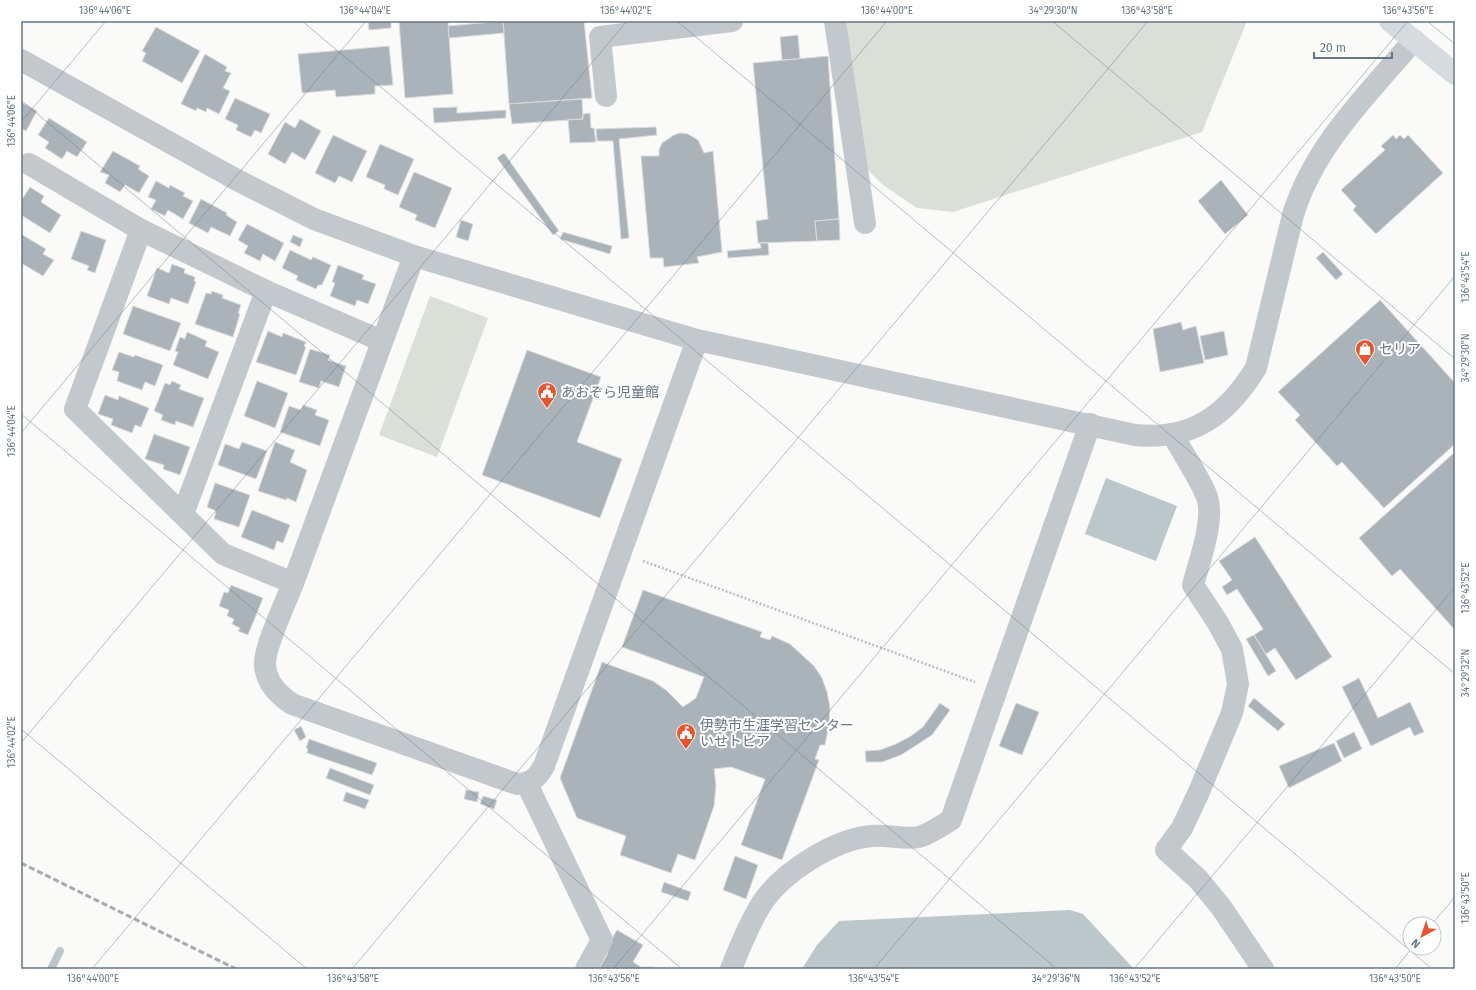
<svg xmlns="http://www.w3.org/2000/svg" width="1476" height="990" viewBox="0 0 1476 990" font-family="'Fira Sans','Noto Sans JP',sans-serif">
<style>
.green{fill:#dadfd7}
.water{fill:#bbc7cb}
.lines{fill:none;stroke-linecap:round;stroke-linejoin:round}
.stream{stroke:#bbc7cb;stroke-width:8}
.building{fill:#aab3b9;stroke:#dcdcda}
.path{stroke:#bbbfc2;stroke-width:2.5;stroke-dasharray:2 2;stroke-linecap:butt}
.minor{stroke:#c3c8cc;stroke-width:22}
.major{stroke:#d6dbdf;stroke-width:22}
.rail{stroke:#a2aab0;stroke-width:3;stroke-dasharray:6 3;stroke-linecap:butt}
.ticks{fill:none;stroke:#657683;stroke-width:1;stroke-opacity:0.45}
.labels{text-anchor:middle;stroke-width:4;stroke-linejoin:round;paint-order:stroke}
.poi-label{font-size:14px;fill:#657683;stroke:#fff;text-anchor:start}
.neatline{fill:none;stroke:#657683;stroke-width:1.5}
.ticks-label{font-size:10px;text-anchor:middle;fill:#657683}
</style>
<rect width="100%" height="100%" fill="#fafaf8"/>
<!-- green -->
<g class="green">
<path d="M838 21H1247L1202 132 953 212 917 208 883 185 864 166Z"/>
<path d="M430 296 488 318 437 457 379 435Z"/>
</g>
<!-- water -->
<g class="water">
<path d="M1106 478 1177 506 1156 561 1085 534Z"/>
<path d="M1070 910 1083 914 1134 969H802L817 945 839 921Z"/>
</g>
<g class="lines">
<!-- stream -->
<path class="stream" d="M51 969 60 951"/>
</g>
<!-- building -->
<g class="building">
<path d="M368 21H391V28L369 30Z"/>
<path d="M399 21H448L453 94 405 98Z"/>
<path d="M503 21H584L592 98 509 104Z"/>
<path d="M503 21 504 33 449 38 448 26Z"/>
<path d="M156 27 200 51 182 83 142 61 146 53 142 51Z"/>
<path d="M798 35 800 59 782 60 780 37Z"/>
<path d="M389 46 393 85 375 86V94L336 97 335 90 302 93 298 54Z"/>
<path d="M205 54 227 67 225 71 231 73 223 88 230 91 219 114 207 108 206 112 197 108 196 111 181 104Z"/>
<path d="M828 56 839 219 815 221 817 241 758 243 756 221 768 219 753 63Z"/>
<path d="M235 98 270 114 261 133 255 130 251 137 236 130 238 125 225 119Z"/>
<path d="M582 99 583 119 512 124 509 104Z"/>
<path d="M21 102 37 111 26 131 21 129Z"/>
<path d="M457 107V113L506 110V118L434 123 433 108Z"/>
<path d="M590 113 591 128H594L596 142 570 143 568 120 583 119V114Z"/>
<path d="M49 118 87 142 77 157 67 151 62 159 45 148 49 142 38 135Z"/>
<path d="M300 119 321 131 305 160 292 152 285 164 268 154 285 122 295 128Z"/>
<path d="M656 127 657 135 619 139 629 238 621 239 613 141H597L596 129Z"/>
<path d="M680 133 688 134 698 140 704 153 713 151 722 252 697 257 699 263 664 267 663 258H650L641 156H659V150L662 143 674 135Z"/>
<path d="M333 135 367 151 352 182 339 176 335 183 315 173Z"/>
<path d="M1393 135 1396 139 1400 135 1404 139 1408 135 1443 173 1376 234 1353 210 1356 206 1341 190 1385 150 1381 146Z"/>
<path d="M380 144 414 159 398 195 384 189 385 185 366 177Z"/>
<path d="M113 151 140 166 138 169 149 176 139 193 125 185 120 192 105 183 109 175 100 172Z"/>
<path d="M504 153 559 231 553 235 497 158Z"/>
<path d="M414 172 452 188 435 228 415 220 417 215 399 207Z"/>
<path d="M1221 180 1248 215 1225 234 1198 201Z"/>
<path d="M156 181 169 188 170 185 185 193 183 196 193 201 183 219 168 210 165 216 151 209 156 200 148 197Z"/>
<path d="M30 187 44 196 41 202 61 215 50 233 21 215V201Z"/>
<path d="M201 199 227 213 226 215 237 222 230 236 211 227 208 233 189 223Z"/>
<path d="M839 219 840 240 817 241 815 221Z"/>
<path d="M461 220 473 224 468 241 456 237Z"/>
<path d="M247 224 284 243 275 261 263 254 260 261 244 253 248 246 238 240Z"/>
<path d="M81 231 106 240 95 273 87 270 89 266 71 259Z"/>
<path d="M563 232 612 246 610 254 560 239Z"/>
<path d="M21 234 46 249 43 254 54 260 43 276 21 263Z"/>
<path d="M293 235 303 239 300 247 290 242Z"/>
<path d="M760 243H768L769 255 728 258 727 251 761 248Z"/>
<path d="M290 250 311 260 313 257 331 265 322 285H318L316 289 296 280 298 276 282 268Z"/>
<path d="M1323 252 1343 274 1336 280 1316 258Z"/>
<path d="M172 264 185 269 184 273 195 277 194 281 196 282 188 304 171 298 169 304 147 296 157 268 169 273Z"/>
<path d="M338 265 364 275 362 279 376 284 368 304 357 300 355 306 330 296 335 283 332 282Z"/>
<path d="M212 291 223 295 222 298 241 305 238 313 240 314 233 337 195 324 206 293 211 294Z"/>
<path d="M1380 300 1455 383V444L1384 508 1342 462 1337 466 1295 420 1300 415 1278 392Z"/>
<path d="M133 306 181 323 170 351 123 334Z"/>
<path d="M1181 322 1183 330 1196 326 1204 363 1160 372 1153 329Z"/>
<path d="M268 331 282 337 283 333 306 342 304 346 306 347 296 375 256 362Z"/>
<path d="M1224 331 1228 355 1205 360 1200 336Z"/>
<path d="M187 332 207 341 205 346 219 352 208 379 173 365 178 352 175 351 180 337 185 339Z"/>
<path d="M310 349 330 355 328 360 346 366 339 387 321 381 319 388 299 382Z"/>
<path d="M527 350 601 377 577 442 622 459 600 518 482 475Z"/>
<path d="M119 352 134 357 135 355 163 365 155 386 145 382 142 390 117 381 119 372 112 370Z"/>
<path d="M172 381 181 385 179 389 204 398 193 427 176 421 175 425 161 420 163 415 154 411 165 383 170 385Z"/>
<path d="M257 381 288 393 275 428 244 416Z"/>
<path d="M105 395 118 400 119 396 149 408 141 427 135 425 132 433 111 425 113 419 98 414Z"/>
<path d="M303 405 317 410 315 415 329 420 320 446 280 432 289 406 301 410Z"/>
<path d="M154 434 190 447 180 475 163 469 164 465 145 459Z"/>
<path d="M242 442 267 451 256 479 218 465 225 444 239 449Z"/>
<path d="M275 442 295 450 290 462 307 470 296 502 287 498 286 500 258 491Z"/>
<path d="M1455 452V630L1400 569 1392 576 1359 538Z"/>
<path d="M215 483 250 495 239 527 214 519 216 511 207 507Z"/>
<path d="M252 510 290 525 283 543 277 541 274 550 241 537Z"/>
<path d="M1255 537 1332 657 1296 680 1275 648 1266 654 1254 635 1263 629 1237 589 1227 595 1222 587 1232 580 1219 561Z"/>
<path d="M231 585 263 598 248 635 238 631 240 628 232 624 234 619 227 616 229 610 219 606 224 592 228 593Z"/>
<path d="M643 590 762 632 760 637 770 640 772 636 790 644 814 666 822 678 827 692 830 707 829 725 825 745H820L815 759 819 760 782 860 741 845 765 779 731 767 714 769 716 785 714 806 695 860 678 854 671 873 620 855 626 836 577 818 560 778 602 662 653 681 666 690 683 707 696 698 704 677 622 647Z"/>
<path d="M1254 635 1276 671 1268 676 1246 639Z"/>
<path d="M1359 678 1378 718 1410 702 1424 732 1414 736 1410 727 1371 746 1342 687Z"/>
<path d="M1254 698 1285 724 1278 731 1248 706Z"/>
<path d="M940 703 950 710 932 735 901 755 882 762H866L865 751 880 750 896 744 911 736 923 727Z"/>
<path d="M1016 703 1039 712 1022 755 999 746Z"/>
<path d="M301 726 306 737 300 741 294 730Z"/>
<path d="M1354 732 1362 749 1344 758 1336 741Z"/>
<path d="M309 739 377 763 372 775 307 753 308 749 306 748Z"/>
<path d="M1334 743 1342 761 1289 788 1279 766Z"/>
<path d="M330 768 374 785 370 795 326 778Z"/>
<path d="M466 790 479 792 477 802 464 799Z"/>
<path d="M346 792 369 800 365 809 343 801Z"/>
<path d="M483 796 497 800 494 809 480 804Z"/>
<path d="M735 856 758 865 746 899 723 890Z"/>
<path d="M664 882 691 892 688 901 661 892Z"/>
<path d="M617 930 643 945 633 962 641 967H653L657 969H599L608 953 605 951Z"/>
</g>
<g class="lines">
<!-- path -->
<path class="path" d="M643 561 975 682"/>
<!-- minor -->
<g class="minor">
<path d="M835 21 865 223"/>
<path d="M21 60 237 180 314 219 414 256 697 340 1135 435C1192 441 1227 415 1256 368L1293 215C1314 146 1368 94 1414 40"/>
<path d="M606 96 600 37 732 21"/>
<path d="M29 164 141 230"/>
<path d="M414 256C374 363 335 470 295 578 288 598 263 648 265 666 267 684 279 695 292 704L517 784C531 784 537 778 544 766L697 340"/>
<path d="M1173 435C1183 454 1200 478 1207 497 1215 520 1199 562 1193 585L1218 623 1232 649 1238 684 1232 713 1198 794 1182 828 1166 850 1198 879 1221 907 1263 969"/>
<path d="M183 514 266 291"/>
<path d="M293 583 223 554 75 409 141 230 266 291 382 341"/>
<path d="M527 784 602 940 586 969"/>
<path d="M731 969C740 946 749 924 762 903 783 872 833 840 871 836 886 834 904 840 919 837 930 834 942 825 951 820L1090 424"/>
</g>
<!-- major -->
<path class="major" d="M1390 21 1455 74"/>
<!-- rail -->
<path class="rail" d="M21 863 236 969"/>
</g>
<!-- ticks -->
<path class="ticks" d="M302 21 1432 969M677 21 1455 674M1052 21 1455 359M1427 21 1455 44M21 100 1057 969M21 122 106 21M21 414 682 969M21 433 366 21M21 729 307 969M21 743 627 21M1432 924 1455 897M92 969 887 21M352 969 1148 21M613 969 1408 21M874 969 1455 276M1134 969 1455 587M1395 969 1412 948"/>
<!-- icons -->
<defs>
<symbol id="shop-pin" viewBox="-11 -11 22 30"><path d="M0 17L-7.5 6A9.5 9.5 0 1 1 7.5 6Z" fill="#e4572e" stroke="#fff"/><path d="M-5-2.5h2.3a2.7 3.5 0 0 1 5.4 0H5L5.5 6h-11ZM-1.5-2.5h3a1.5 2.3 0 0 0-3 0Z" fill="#fff"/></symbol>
<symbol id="civic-pin" viewBox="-11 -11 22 30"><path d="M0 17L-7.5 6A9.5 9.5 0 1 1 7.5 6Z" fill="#e4572e" stroke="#fff"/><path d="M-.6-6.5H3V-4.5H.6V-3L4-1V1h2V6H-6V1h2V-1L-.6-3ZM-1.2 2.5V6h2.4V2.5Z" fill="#fff"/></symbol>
</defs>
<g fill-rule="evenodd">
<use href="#shop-pin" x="1354" y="338" width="22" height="30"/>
<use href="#civic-pin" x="536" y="381" width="22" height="30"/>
<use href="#civic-pin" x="675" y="722" width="22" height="30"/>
</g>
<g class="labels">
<!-- poi labels -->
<g class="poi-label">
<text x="1379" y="354">セリア</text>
<text x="561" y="397">あおぞら児童館</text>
<text x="700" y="730">伊勢市生涯学習センター<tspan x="700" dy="16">いせトピア</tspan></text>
</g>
</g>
<!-- border -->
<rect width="1476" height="990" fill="none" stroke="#ffffff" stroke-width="44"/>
<!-- north arrow -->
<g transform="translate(1422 936) rotate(220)"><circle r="19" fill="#ffffff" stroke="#c1c8cd"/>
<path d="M0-3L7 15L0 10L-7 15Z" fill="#e4572e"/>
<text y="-6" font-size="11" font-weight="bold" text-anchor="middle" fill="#657683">N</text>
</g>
<!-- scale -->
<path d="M1314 52v6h78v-6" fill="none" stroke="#657683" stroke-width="2"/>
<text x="1320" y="52" font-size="12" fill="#657683" stroke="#ffffff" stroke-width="3" paint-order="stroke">20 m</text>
<rect x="22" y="22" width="1432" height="946" class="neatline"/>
<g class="ticks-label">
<text x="105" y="14">136°44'06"E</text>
<text x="365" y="14">136°44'04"E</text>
<text x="626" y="14">136°44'02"E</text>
<text x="887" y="14">136°44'00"E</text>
<text x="1053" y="14">34°29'30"N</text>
<text x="1147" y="14">136°43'58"E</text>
<text x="1408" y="14">136°43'56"E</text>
<text transform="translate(11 121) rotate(-90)" y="4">136°44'06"E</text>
<text transform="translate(1465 277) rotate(-90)" y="4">136°43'54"E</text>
<text transform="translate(1465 358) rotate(-90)" y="4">34°29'30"N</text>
<text transform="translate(11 431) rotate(-90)" y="4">136°44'04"E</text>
<text transform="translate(1465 588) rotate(-90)" y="4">136°43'52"E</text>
<text transform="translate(1465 673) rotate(-90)" y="4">34°29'32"N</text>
<text transform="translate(11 742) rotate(-90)" y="4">136°44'02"E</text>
<text transform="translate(1465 898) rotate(-90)" y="4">136°43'50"E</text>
<text x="93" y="982">136°44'00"E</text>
<text x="353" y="982">136°43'58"E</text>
<text x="614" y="982">136°43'56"E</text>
<text x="874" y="982">136°43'54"E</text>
<text x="1056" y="982">34°29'36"N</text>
<text x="1135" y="982">136°43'52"E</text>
<text x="1395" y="982">136°43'50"E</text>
</g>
</svg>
